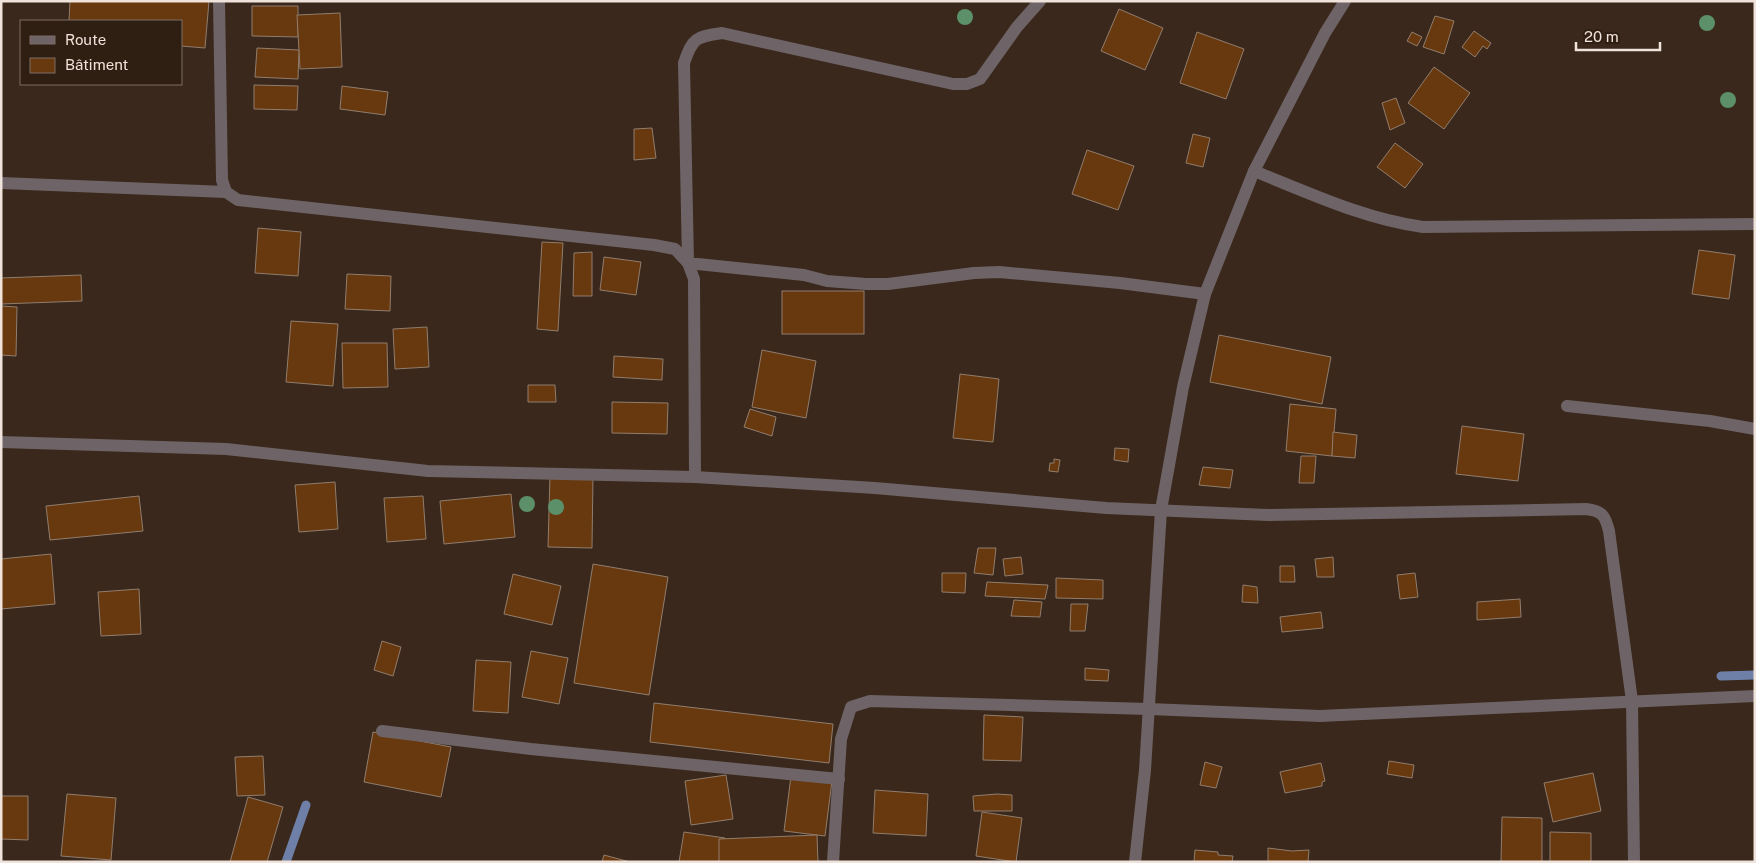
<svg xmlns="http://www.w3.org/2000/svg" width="1756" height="863" viewBox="0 0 1756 863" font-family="'Public Sans',sans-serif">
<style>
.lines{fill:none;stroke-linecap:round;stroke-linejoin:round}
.stream{stroke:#6e80a8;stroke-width:9}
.building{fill:#68390e;stroke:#917d6e}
.minor{stroke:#6e6366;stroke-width:12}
.tree{fill:#5b9068}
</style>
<rect width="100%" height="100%" fill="#39281b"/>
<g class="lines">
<!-- stream -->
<g class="stream">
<path d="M1721 676 1755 675"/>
<path d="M286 862 306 805"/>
</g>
</g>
<!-- building -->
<g class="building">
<path d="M70 1H209L205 48 181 46V21H69Z"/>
<path d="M252 6H298V37L252 36Z"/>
<path d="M1119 9 1163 28 1145 70 1101 51Z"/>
<path d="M340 13 342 67 300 69 297 15Z"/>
<path d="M1435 16 1454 21 1444 54 1423 47Z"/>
<path d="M1474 31 1491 43 1487 49 1483 46 1475 57 1462 47Z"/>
<path d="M1197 32 1244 49 1226 99 1180 83Z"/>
<path d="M1412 32 1422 37 1417 46 1407 41Z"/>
<path d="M257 48 299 50 298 79 255 77Z"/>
<path d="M1434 67 1470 93 1444 129 1408 103Z"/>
<path d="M254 85 298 86 297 110 254 109Z"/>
<path d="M342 86 388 92 385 115 340 109Z"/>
<path d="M1396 98 1405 123 1390 130 1382 103Z"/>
<path d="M652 128 656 158 634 160V129Z"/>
<path d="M1193 134 1210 138 1203 167 1186 163Z"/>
<path d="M1395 143 1423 164 1405 188 1377 167Z"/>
<path d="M1087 150 1134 166 1118 210 1072 194Z"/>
<path d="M258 228 301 232 298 276 255 273Z"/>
<path d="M542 242 563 243 558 331 537 329Z"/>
<path d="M1699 250 1735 255 1729 299 1692 294Z"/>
<path d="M592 252V296H573L574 253Z"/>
<path d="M604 257 641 262 636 295 600 290Z"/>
<path d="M347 274 391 276 390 311 345 309Z"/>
<path d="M81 275 82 301 1 304V278Z"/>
<rect x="782" y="291" width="82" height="43"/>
<path d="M1 306 17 307 16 356 1 355Z"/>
<path d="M291 321 338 324 333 386 286 382Z"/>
<path d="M427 327 429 367 395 369 393 329Z"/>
<path d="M1219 335 1331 357 1322 404 1210 382Z"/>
<path d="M342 343H387L388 387 343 388Z"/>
<path d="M762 350 816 361 806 418 752 407Z"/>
<path d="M614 356 663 359 662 380 613 377Z"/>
<path d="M960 374 999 379 993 442 953 438Z"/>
<path d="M528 385H555L556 402H528Z"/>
<path d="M612 402 668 403 667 434 612 433Z"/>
<path d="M1290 404 1336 409 1332 456 1286 451Z"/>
<path d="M750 409 776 417 772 436 744 427Z"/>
<path d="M1462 426 1524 434 1518 481 1456 474Z"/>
<path d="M1333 432 1357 435 1355 458 1332 456Z"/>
<path d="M1115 448 1129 449 1128 462 1114 460Z"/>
<path d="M1301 456H1316L1314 483H1299Z"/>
<path d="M1054 459 1060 460 1058 472 1049 471 1050 463H1054Z"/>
<path d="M1203 467 1233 470 1230 488 1199 485Z"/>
<path d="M550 475H593L592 548 548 547Z"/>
<path d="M335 482 338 529 299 532 295 485Z"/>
<path d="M511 494 515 537 444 544 440 501Z"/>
<path d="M139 496 143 531 50 540 46 506Z"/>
<path d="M423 496 426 539 387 542 384 498Z"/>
<path d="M978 548H996L993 575 974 573Z"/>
<path d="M51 554 55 604 1 609V559Z"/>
<path d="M1021 557 1023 574 1005 576 1003 559Z"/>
<path d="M1333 557 1334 577H1317L1315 559Z"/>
<path d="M593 564 668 577 649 695 574 683Z"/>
<path d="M1280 566H1294L1295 582H1280Z"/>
<path d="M942 573H966L965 593 942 592Z"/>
<path d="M1415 573 1418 597 1400 599 1397 575Z"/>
<path d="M513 574 561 586 552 625 504 614Z"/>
<path d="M1056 578 1103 580V599L1056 598Z"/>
<path d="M987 582 1048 585 1045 599 985 596Z"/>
<path d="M1243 585 1257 587 1258 603 1242 602Z"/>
<path d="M139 589 141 634 101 636 98 592Z"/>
<path d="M1520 599 1521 617 1477 620V602Z"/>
<path d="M1014 600 1042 602 1040 617 1011 616Z"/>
<path d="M1071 604H1088L1085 631H1070Z"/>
<path d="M1321 612 1323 628 1282 632 1280 617Z"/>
<path d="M382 641 401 647 393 676 374 670Z"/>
<path d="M531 651 568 658 559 704 522 697Z"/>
<path d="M476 660 511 662 508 713 473 711Z"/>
<path d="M1085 668 1109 670 1108 681 1085 680Z"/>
<path d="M654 703 833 724 829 763 650 742Z"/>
<path d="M984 715 1023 717 1021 761 983 760Z"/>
<path d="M373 732 451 747 441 797 364 782Z"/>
<path d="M263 756 265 795 237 796 235 757Z"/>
<path d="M1389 761 1414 765 1412 778 1387 774Z"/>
<path d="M1205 762 1222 767 1216 788 1200 785Z"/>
<path d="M1321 763 1325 781 1322 782V786L1285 793 1280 772Z"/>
<path d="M1593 773 1601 811 1553 822 1544 783Z"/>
<path d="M726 775 733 819 691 825 685 781Z"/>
<path d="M791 776 832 781 825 836 784 831Z"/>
<path d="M875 790 928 794 926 836 873 833Z"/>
<path d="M67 794 116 798 111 860 61 856Z"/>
<path d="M997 794 1012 795V811H974L973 796Z"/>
<path d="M1 796H28V840L1 839Z"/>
<path d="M248 797 283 807 267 862H230Z"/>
<path d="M982 812 1022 818 1016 862 976 856Z"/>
<path d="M1502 817 1542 818V862H1501Z"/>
<path d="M684 832 725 838 722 862H679Z"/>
<path d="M1550 832 1591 833V862H1550Z"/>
<path d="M817 835 818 862H719V839Z"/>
<path d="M1268 848 1292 851 1309 850 1308 862H1268Z"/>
<path d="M1195 850 1218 852V855L1233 856 1232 862H1194Z"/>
<path d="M604 855 630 862H602Z"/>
</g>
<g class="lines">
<!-- minor -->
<g class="minor">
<path d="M219 1 222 180 226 192"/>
<path d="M1040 1 1017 27 980 79 967 84H953L722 33C696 37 693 37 684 63L688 263 804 275 827 281 866 284H888L974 273 999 272 1120 283 1205 294"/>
<path d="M1254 171C1309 193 1364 219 1423 227L1755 224"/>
<path d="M1 183 226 192 238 200 654 245 675 249 688 263 694 279 695 477"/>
<path d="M1567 406 1710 421 1755 429"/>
<path d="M1 442 226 449 428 471 695 477 875 488 1106 508 1268 515 1586 509C1602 511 1605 515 1609 531L1632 701 1634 862"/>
<path d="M382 731 531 749 839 779"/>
<path d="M833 862 841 739 851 707 870 701 1149 709 1320 716 1755 696"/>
<path d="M1135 862 1145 770 1161 510 1183 387 1205 294 1254 171 1325 33 1345 1"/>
</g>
</g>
<!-- trees -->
<g class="tree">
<circle cx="965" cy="17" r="8"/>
<circle cx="1707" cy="23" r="8"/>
<circle cx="1728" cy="100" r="8"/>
<circle cx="527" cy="504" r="8"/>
<circle cx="556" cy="507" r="8"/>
</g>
<!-- border -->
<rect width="1756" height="863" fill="none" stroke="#efe3db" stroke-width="5"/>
<!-- legend -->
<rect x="20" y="20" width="162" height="65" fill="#2f1e12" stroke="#7c6d62"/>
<rect x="30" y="36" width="25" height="8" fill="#6e6366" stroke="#7c6d62"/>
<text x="65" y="45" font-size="15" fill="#efe3db">Route</text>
<rect x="30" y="58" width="25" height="15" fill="#68390e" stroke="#7c6d62"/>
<text x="65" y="70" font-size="15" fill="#efe3db">Bâtiment</text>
<!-- scale -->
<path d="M1576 42v8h84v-8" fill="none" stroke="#efe3db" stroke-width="2.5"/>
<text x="1584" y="42" font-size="15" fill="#efe3db" stroke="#2f1e12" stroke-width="4" paint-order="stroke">20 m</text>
</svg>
